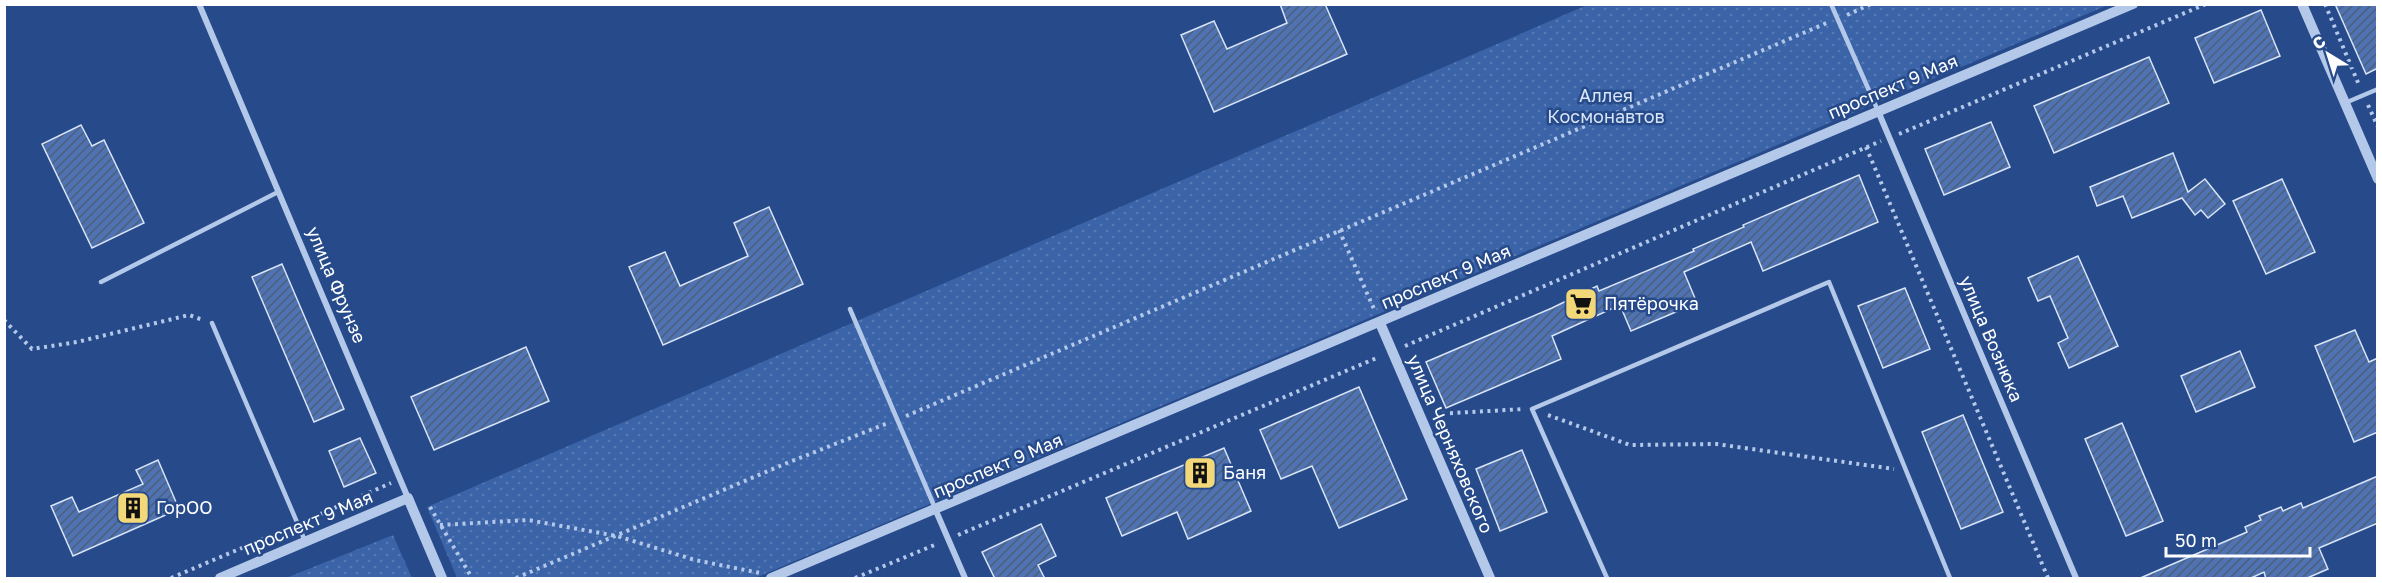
<svg xmlns="http://www.w3.org/2000/svg" width="2382" height="583" viewBox="0 0 2382 583" font-family="'Golos Text',sans-serif">
<style>
.park{fill:url(#park-dots)}
.building{fill:url(#building-hatch);stroke:#d8e4f7;stroke-width:1.5}
.lines{fill:none;stroke-linecap:round;stroke-linejoin:round}
.path{stroke:#b4c8ea;stroke-width:4;stroke-dasharray:3 4.5;stroke-linecap:butt}
.service{stroke:#b4c8ea;stroke-width:4.5}
.minor{stroke:#b4c8ea;stroke-width:6}
.tertiary{stroke:#b4c8ea;stroke-width:10}
.labels{text-anchor:middle;stroke-width:5;stroke-linejoin:round;paint-order:stroke}
.street-label{font-size:18px;fill:#fff;stroke:#264a8a}
.park-label{font-size:18px;fill:#d8e4f7;stroke:#264a8a}
.poi-label{font-size:18px;fill:#fff;stroke:#264a8a;text-anchor:start}
</style>
<defs>
<pattern id="park-dots" width="8" height="8" patternUnits="userSpaceOnUse" patternTransform="scale(1.5)"><rect width="8" height="8" fill="#3b63a7"/><path d="M2 2h.1M6 6h.1" fill="none" stroke="#587ab4" stroke-width="1.8" stroke-linecap="round"/></pattern>
<pattern id="building-hatch" width="6" height="6" patternUnits="userSpaceOnUse" patternTransform="scale(1.5)"><rect width="6" height="6" fill="#4f73b2"/><path d="M-1 1l2-2M0 6l6-6M5 7l2-2" fill="none" stroke="#4d5e7a"/></pattern>
</defs>
<rect width="100%" height="100%" fill="#264a8a"/>
<!-- park -->
<g class="park">
<path d="M1587 5H2108L755 578H457L427 507Z"/>
<path d="M393 535 412 578H286Z"/>
</g>
<!-- building -->
<g class="building">
<path d="M1280 4H1325L1347 54 1214 112 1181 35 1214 21 1227 49 1287 23Z"/>
<path d="M2335 4H2378V68L2366 74Z"/>
<path d="M2261 10 2280 56 2214 83 2195 38Z"/>
<path d="M2149 57 2169 103 2054 153 2034 106Z"/>
<path d="M1991 122 2010 167 1944 195 1925 149Z"/>
<path d="M81 125 92 146 104 140 144 223 92 248 42 144Z"/>
<path d="M2173 153 2188 192 2205 179 2225 204 2208 218 2201 210 2195 215 2182 198 2132 218 2123 196 2097 206 2090 187Z"/>
<path d="M1859 175 1878 222 1763 271 1751 242 1684 272 1697 303 1631 331 1620 305 1552 336 1561 359 1446 408 1426 362 1552 308 1597 286 1599 291 1694 251 1693 249 1744 227 1743 225Z"/>
<path d="M2282 179 2315 252 2266 274 2233 201Z"/>
<path d="M769 207 803 284 663 345 629 267 665 252 680 286 748 256 734 223Z"/>
<path d="M2078 256 2118 346 2069 368 2058 343 2068 338 2050 296 2038 301 2028 278Z"/>
<path d="M282 264 344 409 314 422 252 277Z"/>
<path d="M1905 288 1930 349 1883 368 1858 306Z"/>
<path d="M2355 330 2369 362 2378 358V432L2354 442 2315 346Z"/>
<path d="M526 347 549 401 434 450 411 397Z"/>
<path d="M2240 351 2255 387 2196 412 2181 376Z"/>
<path d="M1359 387 1407 499 1339 528 1312 466 1281 479 1260 430Z"/>
<path d="M1963 415 2003 512 1961 529 1922 432Z"/>
<path d="M2122 423 2163 521 2126 536 2085 439Z"/>
<path d="M360 438 376 473 344 487 329 451Z"/>
<path d="M1224 448 1251 511 1188 539 1177 512 1122 536 1106 498Z"/>
<path d="M1522 450 1547 512 1500 531 1476 469Z"/>
<path d="M158 460 179 509 73 556 51 506 72 497 79 512 143 484 136 470Z"/>
<path d="M2378 476V523L2319 548 2328 569 2305 579H2266L2264 572 2249 579H2138L2247 532 2245 527 2261 520 2259 516 2281 507 2283 511 2301 503 2303 508Z"/>
<path d="M1041 524 1056 556 1038 565 1045 579H995L982 552Z"/>
</g>
<g class="lines">
<!-- path -->
<g class="path">
<path d="M2325 4 2359 85"/>
<path d="M1847 15 1871 4"/>
<path d="M2368 105 2378 127"/>
<path d="M1899 134 2206 4"/>
<path d="M1866 147 2048 578"/>
<path d="M1339 230 1374 309"/>
<path d="M4 320 32 349 77 342 189 315 203 320"/>
<path d="M1405 346 1881 141"/>
<path d="M1435 414 1524 409"/>
<path d="M1548 415 1630 445 1716 444 1894 469"/>
<path d="M906 416 1829 22"/>
<path d="M430 507 472 578"/>
<path d="M307 520 391 483"/>
<path d="M440 525 528 520 617 536 695 560 760 573"/>
<path d="M958 535 1379 357"/>
<path d="M171 578 289 528"/>
<path d="M516 578 787 463 888 423"/>
<path d="M855 578 937 544"/>
</g>
<!-- service -->
<g class="service">
<path d="M1831 4 1878 111"/>
<path d="M2345 103 2378 89"/>
<path d="M101 282 278 192"/>
<path d="M850 309 935 508"/>
<path d="M212 323 305 541"/>
<path d="M1607 578 1532 409 1829 282 1950 578"/>
</g>
<!-- minor -->
<g class="minor">
<path d="M199 4 408 498"/>
<path d="M1878 111 2076 578"/>
<path d="M936 511 965 578"/>
</g>
<!-- tertiary -->
<g class="tertiary">
<path d="M2302 4 2378 179"/>
<path d="M1380 323 1490 578"/>
<path d="M220 578 408 498 442 578"/>
<path d="M771 578 2133 4"/>
</g>
</g>
<!-- icons -->
<defs>
<symbol id="supermarket-square" viewBox="-11 -11 22 22"><rect x="-9" y="-9" width="18" height="18" rx="4" fill="#f3d879" stroke="#264a8a"/><path d="M-6-5.5h2.5l.6 2H6L4.5 2H-2.5L-4.4-4H-6ZM-1.5 3.2a1.3 1.3 0 1 0 .1 0ZM3 3.2a1.3 1.3 0 1 0 .1 0Z" fill="#111"/></symbol>
<symbol id="building-square" viewBox="-11 -11 22 22"><rect x="-9" y="-9" width="18" height="18" rx="4" fill="#f3d879" stroke="#264a8a"/><path d="M-4-6H4V6H1V3H-1V6H-4ZM-2.5-4.3h1.7v1.8h-1.7ZM.8-4.3h1.7v1.8H.8ZM-2.5-1h1.7V.8h-1.7ZM.8-1h1.7V.8H.8Z" fill="#111"/></symbol>
</defs>
<g fill-rule="evenodd">
<use href="#supermarket-square" x="1562" y="285" width="38" height="38"/>
<use href="#building-square" x="1181" y="454" width="38" height="38"/>
<use href="#building-square" x="114" y="489" width="38" height="38"/>
</g>
<g class="labels">
<!-- street labels -->
<g class="street-label">
<text transform="translate(1893 87) rotate(-23)" y="6">проспект 9 Мая</text>
<text transform="translate(1446 277) rotate(-23)" y="6">проспект 9 Мая</text>
<text transform="translate(336 285) rotate(67)" y="6">улица Фрунзе</text>
<text transform="translate(1991 339) rotate(67)" y="6">улица Вознюка</text>
<text transform="translate(1450 444) rotate(67)" y="6">улица Черняховского</text>
<text transform="translate(998 466) rotate(-23)" y="6">проспект 9 Мая</text>
<text transform="translate(308 523) rotate(-23)" y="6">проспект 9 Мая</text>
</g>
<!-- park labels -->
<g class="park-label">
<text x="1606" y="102">Аллея<tspan x="1606" dy="21">Космонавтов</tspan></text>
</g>
<!-- poi labels -->
<g class="poi-label">
<text x="1604" y="310">Пятёрочка</text>
<text x="1223" y="479">Баня</text>
<text x="156" y="514">ГорОО</text>
</g>
</g>
<!-- border -->
<rect width="2382" height="583" fill="none" stroke="#ffffff" stroke-width="12"/>
<!-- north arrow -->
<g transform="translate(2328 54) rotate(322)" stroke="#264a8a" stroke-width="4.5" paint-order="stroke">
<path d="M0-4.5L10 22L0 15L-10 22Z" fill="#ffffff"/>
<text y="-9" font-size="16" font-weight="bold" text-anchor="middle" fill="#ffffff">С</text>
</g>
<!-- scale -->
<path d="M2166 547v9h144v-9" fill="none" stroke="#ffffff" stroke-width="3"/>
<text x="2175" y="547" font-size="18" fill="#ffffff" stroke="#264a8a" stroke-width="4.5" paint-order="stroke">50 m</text>
</svg>
